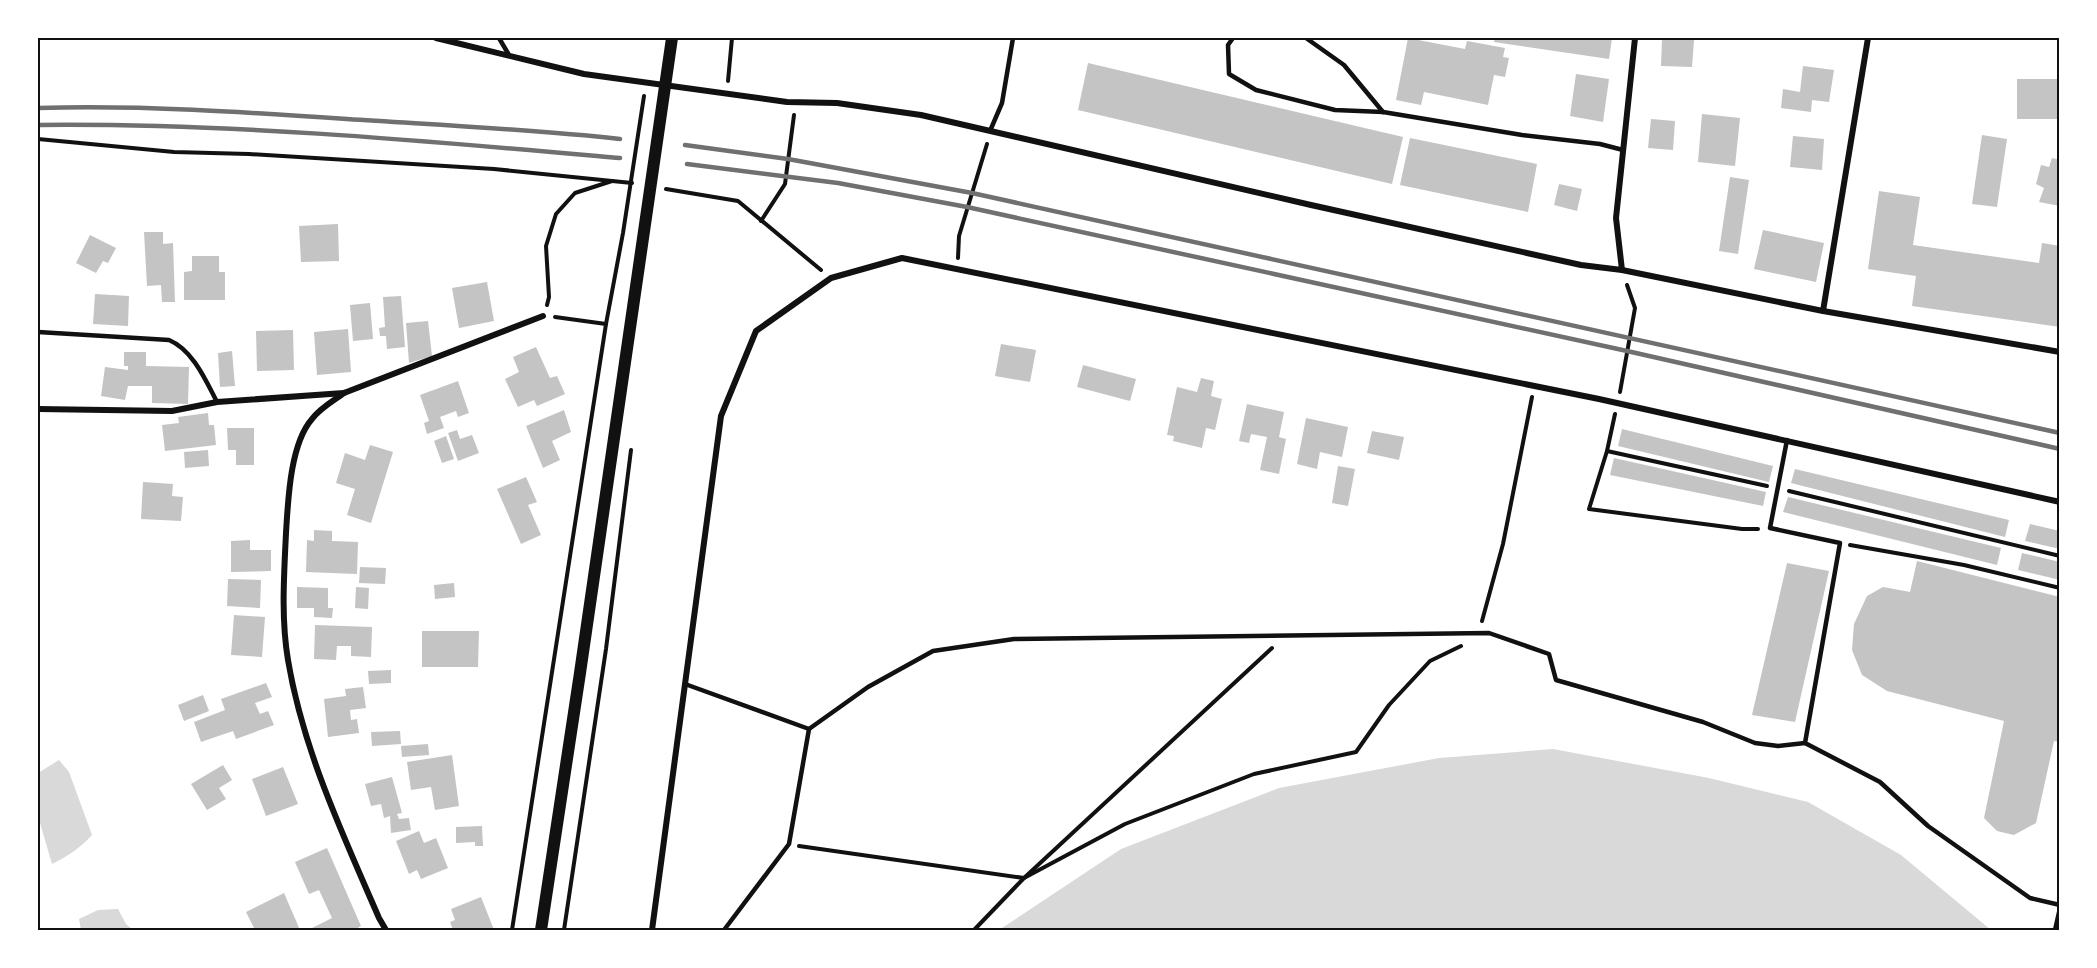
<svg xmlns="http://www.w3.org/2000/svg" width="2097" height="968" viewBox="0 0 2097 968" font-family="'DejaVu Sans',sans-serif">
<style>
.water{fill:#d9d9d9}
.building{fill:#c4c4c4}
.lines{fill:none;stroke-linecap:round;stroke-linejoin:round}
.path{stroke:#111;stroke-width:4}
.service{stroke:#111;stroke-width:4.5}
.minor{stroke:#111;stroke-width:6}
.secondary{stroke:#111;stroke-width:12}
.rail{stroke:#707070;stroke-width:4.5}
.neatline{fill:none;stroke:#111;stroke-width:2}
</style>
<rect width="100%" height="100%" fill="#fff"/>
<!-- water -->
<g class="water">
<path d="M1553 749 1709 778 1808 802 1901 855 1991 930H999L1121 849 1279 788 1439 758Z"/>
<path d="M59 760 69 772 92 835C80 848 68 856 52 864L38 816V773Z"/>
<path d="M118 909 126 924 133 930H81L79 919 98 910Z"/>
</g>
<!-- building -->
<g class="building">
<path d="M1408 38 1465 49 1467 41 1505 48 1503 57 1509 58 1505 77 1494 75 1488 105 1424 92 1421 105 1396 100Z"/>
<path d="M1495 38H1612L1609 59 1494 42Z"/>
<path d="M1662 38 1694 40 1692 67 1661 66Z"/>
<path d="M1088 63 1403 137 1392 184 1078 110Z"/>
<path d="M1803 66 1834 70 1829 102 1812 100 1811 112 1781 108 1783 89 1800 92Z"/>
<path d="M1576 74 1609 79 1603 122 1570 116Z"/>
<rect x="2017" y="79" width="43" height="40"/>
<path d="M1702 114 1740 118 1735 166 1698 162Z"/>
<path d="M1651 119 1675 121 1673 150 1648 148Z"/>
<path d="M1982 135 2007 139 1997 207 1972 204Z"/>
<path d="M1793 136 1824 139 1822 170 1790 167Z"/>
<path d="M1410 138 1537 164 1528 212 1400 185Z"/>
<path d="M2052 158 2060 160V206L2039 202 2044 188 2036 184 2041 165 2049 167Z"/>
<path d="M1730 177 1749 180 1738 254 1719 251Z"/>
<path d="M1559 184 1582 189 1577 211 1554 205Z"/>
<path d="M1879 191 1920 197 1913 245 2039 263 2042 243 2060 246V327L1912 306 1916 276 1868 269Z"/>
<path d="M338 224 339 261 301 262 299 226Z"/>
<path d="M1763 230 1824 243 1816 282 1754 269Z"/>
<path d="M144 232H163V244L173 243 175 302H162L161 285 147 286Z"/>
<path d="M90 235 116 248 108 263 103 261 96 273 76 263Z"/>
<path d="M192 256H219V272H225V300H184V272L192 271Z"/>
<path d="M487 282 494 321 459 328 452 288Z"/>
<path d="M95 294 129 296 128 326 93 324Z"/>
<path d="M401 296 405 347 387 349 386 336H380L379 328 385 327 383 297Z"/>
<path d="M370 303 373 339 353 341 350 305Z"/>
<path d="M428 321 432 356 409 363 406 323Z"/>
<path d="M348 329 351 372 317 375 314 332Z"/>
<path d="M293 330 294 370 257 371 256 331Z"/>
<path d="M1001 344 1036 350 1030 382 995 376Z"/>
<path d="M536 347 550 378 557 376 565 394 537 406 534 400 518 407 505 379 519 372 513 357Z"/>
<path d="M232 351 235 386 220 387 218 353Z"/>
<path d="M124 352H146V366L189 367 188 404 152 403V386H128L125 400 101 396 105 367 128 370V366H124Z"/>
<path d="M1083 365 1136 379 1130 401 1077 387Z"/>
<path d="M1201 378 1214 381 1211 396 1222 399 1215 430 1206 428 1202 448 1173 441 1174 436 1167 435 1177 387 1197 392Z"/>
<path d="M458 381 469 413 458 417 456 411 440 417 444 428 427 434 424 423 429 421 420 395Z"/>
<path d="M1247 404 1284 412 1279 437 1286 439 1279 474 1260 470 1267 437 1251 434 1249 443 1239 441Z"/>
<path d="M564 410 571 432 552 441 560 460 543 468 526 426Z"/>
<path d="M208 413 209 425H214L216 445 165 451 162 425 179 423 178 417Z"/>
<path d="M1306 418 1348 427 1342 457 1320 452 1317 469 1297 464Z"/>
<path d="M227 428H254V465H236V450H228Z"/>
<path d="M1622 429 1773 466 1769 482 1618 446Z"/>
<path d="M457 430 460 439 472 435 479 453 458 461 448 433Z"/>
<path d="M1372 431 1404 437 1399 460 1367 453Z"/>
<path d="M446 436 454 459 442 463 434 441Z"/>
<path d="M370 445 393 452 371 523 347 515 355 489 336 483 345 453 365 460Z"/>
<path d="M208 450 209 466 185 468 184 452Z"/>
<path d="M1614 458 1766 492 1763 506 1610 475Z"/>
<path d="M1338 466 1355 469 1348 506 1332 503Z"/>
<path d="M1795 469 2009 520 2005 537 1791 483Z"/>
<path d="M526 477 537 502 528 505 541 535 521 544 497 489Z"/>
<path d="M143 482 173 484 172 496 183 497 181 521 141 519Z"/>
<path d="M1788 497 2001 548 1997 565 1783 512Z"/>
<path d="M2030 524 2060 531V549L2025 541Z"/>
<path d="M314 530 332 531V541L358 542 357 574 306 572 307 540 314 541Z"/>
<path d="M250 540V550H271V571L231 572V541Z"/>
<path d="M2022 553 2060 562V580L2018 570Z"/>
<path d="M1917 561 2060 597V742L2054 741 2036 823 2014 835 1997 831 1984 818 2004 721 1887 691 1862 675 1852 650 1854 624 1867 596 1883 587 1910 592Z"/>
<path d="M1787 563 1829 571 1795 722 1752 715Z"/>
<path d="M360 567 386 568 385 584 359 583Z"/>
<path d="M228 579 261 580 260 608 227 606Z"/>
<path d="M454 583 455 597 435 599 434 585Z"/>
<path d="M297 587 328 588V608H333L332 618 314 617V608H297Z"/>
<path d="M356 587 369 588 368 609 355 608Z"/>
<path d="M234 615 265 617 262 657 231 655Z"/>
<path d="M315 625 372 627 371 657 351 656V646H337L336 660 314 659Z"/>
<path d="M422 631H479L478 667H422Z"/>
<path d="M391 670V683L369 684 368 671Z"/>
<path d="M266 683 272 697 255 703 260 714 268 711 274 725 236 739 233 731 201 742 194 722 225 710 221 699Z"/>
<path d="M363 687 366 708 350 710 351 720 357 719 359 733 328 737 324 699 346 696 345 689Z"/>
<path d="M203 695 209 711 184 721 178 705Z"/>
<path d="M400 731 401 744 372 746 371 732Z"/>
<path d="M428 744 429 755 402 757 401 746Z"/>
<path d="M452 755 459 806 435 810 431 787 411 790 407 762Z"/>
<path d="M223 765 232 780 219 788 226 799 207 810 191 784Z"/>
<path d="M283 767 298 804 266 816 252 779Z"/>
<path d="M392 777 402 813 397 814 399 819 409 818 411 830 391 833 390 816 384 818 381 804 371 806 365 784Z"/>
<path d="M482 826 483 846H475V842L456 843V827Z"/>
<path d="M419 831 424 843 436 838 448 868 421 879 417 870 409 874 396 841Z"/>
<path d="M327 848 361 926 354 930H308L332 918 319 890 309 894 295 862Z"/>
<path d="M284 893 300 930H255L246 912Z"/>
<path d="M481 897 494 930H453L450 922 455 920 451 909Z"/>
</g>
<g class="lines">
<!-- path -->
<g class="path">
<path d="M728 81 732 38"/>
<path d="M38 139 174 152 249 154 494 169 632 183"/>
<path d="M666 189 738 201 821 270"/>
<path d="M761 221 785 184 794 115"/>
<path d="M958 258 959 236 987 144"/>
<path d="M547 305 549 297 546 246 556 214 575 193 612 181"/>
<path d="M555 317 606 324"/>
<path d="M1620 392 1635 308 1627 285"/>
<path d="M1615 414 1607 451 1589 509 1742 529H1758"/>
<path d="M1607 451 1767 486"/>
<path d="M1789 491 2060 556"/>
<path d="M1850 545 1964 565 2060 588"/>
<path d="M1482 621 1503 544 1532 397"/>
<path d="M799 846 1024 878 1272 648"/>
<path d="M512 930 606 324 623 233 644 96"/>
<path d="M564 930 606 649 631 450"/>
<path d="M974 930 1024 878 1125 824 1254 774 1356 752 1389 705 1430 661 1461 646"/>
</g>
<!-- service -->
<g class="service">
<path d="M499 38 509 55"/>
<path d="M1233 38 1228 45 1229 74 1256 90 1335 110 1383 112 1522 135 1600 144 1623 150"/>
<path d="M1306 38 1344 65 1383 112"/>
<path d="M990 131 1002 103 1013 38"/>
<path d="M38 332 169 340C193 350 206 381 217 402"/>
<path d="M1787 440 1770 528 1840 543 1805 743 1880 782 1928 826 2030 898 2060 905"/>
<path d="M685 684 809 729 868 687 933 651 1014 639 1489 633 1549 654 1556 680 1703 722 1755 743 1778 746 1805 743"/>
<path d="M724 930 789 844 809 729"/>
<path d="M2055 930 2060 908"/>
</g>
<!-- minor -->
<g class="minor">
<path d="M436 38 584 74 787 102 837 103 921 115 1311 205 1581 265 1622 270 1823 311 2060 352"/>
<path d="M1622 270 1616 218 1635 38"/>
<path d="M1823 311 1868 38"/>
<path d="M344 393C333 401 320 408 312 419 290 444 288 501 286 533 284 575 281 619 288 660 303 750 343 835 379 918L386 930"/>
<path d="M38 409 172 411 217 402 344 393 543 316"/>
<path d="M652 930 721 416 756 331 831 278 902 258 1599 399 2060 502"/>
</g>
<!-- secondary -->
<path class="secondary" d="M541 930 580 673 672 38"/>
<!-- rail -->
<g class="rail">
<path d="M38 108C141 105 244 112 347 119 438 125 529 129 620 139"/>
<path d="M38 125C232 123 427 141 620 158"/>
<path d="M685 145 788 159 972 193 2060 433"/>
<path d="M687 164 838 183 967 207 1627 351 2060 449"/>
</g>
</g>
<!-- border -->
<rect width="2097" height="968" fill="none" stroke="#ffffff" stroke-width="78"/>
<rect x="39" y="39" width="2019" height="890" class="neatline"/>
</svg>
